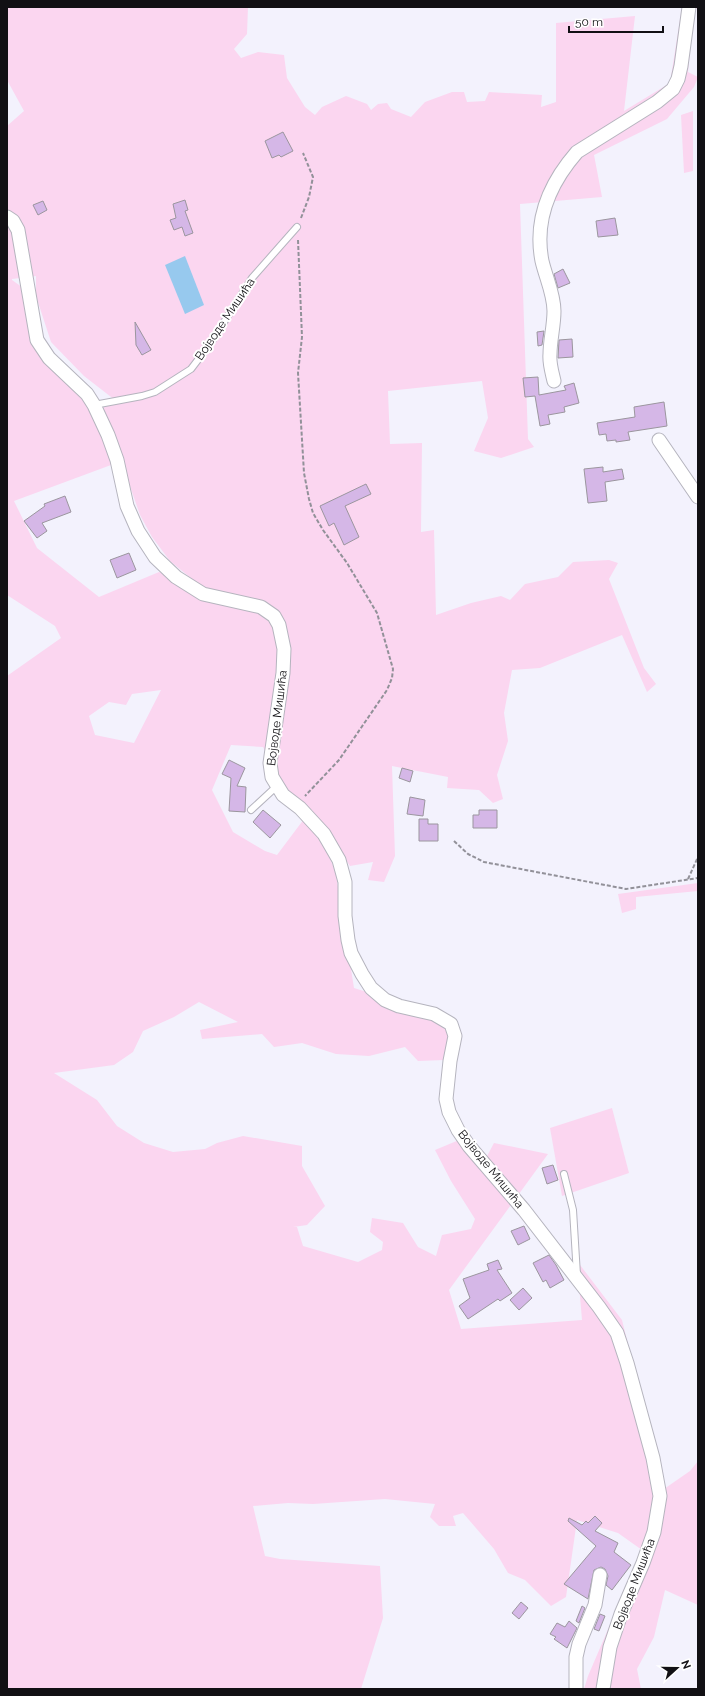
<svg xmlns="http://www.w3.org/2000/svg" width="705" height="1696" viewBox="0 0 705 1696" font-family="Raleway,sans-serif">
<style>
.green{fill:#fbd6f0;fill-rule:evenodd}
.water{fill:#97c9ee}
.building{fill:#d5b7e7;stroke:#9b969e}
.lines{fill:none;stroke-linecap:round;stroke-linejoin:round}
.lane-casing{stroke:#b5b4be;stroke-width:8}
.street-casing{stroke:#b5b4be;stroke-width:15}
.path{stroke:#929199;stroke-width:2;stroke-dasharray:4 2;stroke-linecap:butt}
.lane{stroke:#fff;stroke-width:6}
.street{stroke:#fff;stroke-width:13}
.labels{text-anchor:middle;stroke-width:4;stroke-linejoin:round;paint-order:stroke}
.street-label{font-size:12px;fill:#111014;stroke:#fff}
</style>
<rect width="100%" height="100%" fill="#f3f2fd"/>
<!-- green -->
<g class="green">
<path d="M7 7H248L247 34 234 49 241 58 258 52 284 55 287 78 305 107 315 115 322 107 346 96 367 104 371 110 378 104 387 103 391 109 411 117 425 102 452 92H464L467 102 485 101 489 92 542 95 541 107 556 102V23L635 16 624 111 670 83 682 7H698V9H694L688 72 698 77 694 87 667 119 594 155 602 197 520 204 528 439 534 447 501 458 474 451 488 418 482 381 388 391 390 444 422 443 421 532 434 530 436 615 471 603 501 596 510 600 525 584 558 577 573 562 609 560 618 563 609 579 644 668 656 684 647 692 622 635 540 668 512 670 504 713 508 741 497 775 503 799 493 803 479 790 447 788 448 777 392 766 395 856 384 882 368 880 373 862 350 866 312 810 304 819C318 837 330 853 336 875L354 988 452 1019 444 1060 418 1061 405 1047 369 1056 336 1054 302 1043 274 1047 262 1034 202 1039 200 1030 238 1022 199 1002 174 1017 143 1031 133 1052 114 1065 54 1073 97 1100 117 1126 144 1143 173 1152 205 1149 217 1143 243 1136 302 1146V1166L325 1206 307 1225 293 1227H297L303 1246 358 1262 382 1250 383 1242 370 1232 372 1218 403 1223 418 1247 436 1256 442 1235 471 1229 475 1219 451 1181 435 1150 459 1140 486 1158 494 1143 548 1154 449 1290 461 1329 582 1320 577 1261 622 1320 664 1489 690 1471 698 1461V1605L665 1590 654 1637 637 1669 641 1689H584L588 1676 642 1550 618 1533 577 1520 566 1597 551 1606 525 1580 508 1573 494 1549 463 1513 453 1516 456 1526H439L430 1517 435 1504 385 1499 313 1504 288 1503 253 1506 265 1556 280 1559 380 1566 383 1618 361 1689H7V676L61 638 55 626 7 595V126L24 111 7 80ZM36 276V297L12 280V279ZM37 299 51 342 84 376 115 400 103 408 41 358ZM104 411 140 515 152 537 170 561 203 588 159 572 99 597 37 548 14 501 111 465ZM161 690 134 743 95 735 89 716 109 702 126 705 132 694ZM231 745 263 747 304 819 277 855 265 851 233 832 212 790Z"/>
<path d="M693 111V171L684 173 681 115Z"/>
<path d="M698 883V891L636 897V909L622 913 618 894Z"/>
<path d="M612 1108 629 1173 562 1196 550 1128Z"/>
</g>
<!-- water -->
<path class="water" d="M185 256 204 305 185 314 165 265Z"/>
<!-- building -->
<g class="building">
<path d="M283 132 293 151 281 157 279 155 272 158 265 141Z"/>
<path d="M185 200 188 210 185 211 193 233 185 236 182 227 174 230 170 220 176 218 173 204Z"/>
<path d="M43 201 47 210 38 215 33 205Z"/>
<path d="M615 218 618 235 598 237 596 221Z"/>
<path d="M563 269 570 283 558 288 554 274Z"/>
<path d="M135 322 151 350 142 355 136 345Z"/>
<path d="M544 331 542 345 538 346 537 332Z"/>
<path d="M572 339 573 357 558 358 559 340Z"/>
<path d="M538 377 539 395 566 390 564 386 574 383 579 403 564 407 565 412 548 415 550 424 540 426 535 396 525 397 523 378Z"/>
<path d="M664 402 667 426 628 432 630 440 616 442V440L607 441 606 434 599 435 597 423 635 417 634 407Z"/>
<path d="M603 467V472L622 469 624 479 605 482 607 501 588 503 584 469Z"/>
<path d="M366 484 371 494 345 506 359 537 344 545 334 523 329 526 320 506Z"/>
<path d="M65 496 71 512 42 523 47 531 37 538 24 521 45 506 44 504Z"/>
<path d="M129 553 136 570 117 578 110 560Z"/>
<path d="M229 760 245 768 237 786 246 787 245 812 229 811 231 778 222 774Z"/>
<path d="M402 768 413 771 410 782 399 778Z"/>
<path d="M410 797 425 800 423 816 407 814Z"/>
<path d="M263 810 281 825 270 838 253 822Z"/>
<path d="M479 810H497V828H473V815H479Z"/>
<path d="M419 819H428V824H438V841H419Z"/>
<path d="M553 1165 558 1180 547 1184 542 1168Z"/>
<path d="M524 1226 530 1239 518 1245 511 1231Z"/>
<path d="M549 1255 556 1265 564 1280 550 1288 546 1280 543 1282 533 1263Z"/>
<path d="M498 1260 502 1269 497 1270 512 1293 500 1301 498 1299 468 1319 459 1306 470 1298 463 1279 489 1270 487 1264Z"/>
<path d="M523 1288 532 1298 519 1310 510 1300Z"/>
<path d="M595 1516 602 1523 595 1531 618 1543 614 1552 631 1565 612 1590 606 1585 608 1576 605 1569 601 1567 594 1570 588 1599 564 1584 596 1546 568 1521 569 1518 582 1525 586 1521 588 1523Z"/>
<path d="M521 1602 528 1608 519 1619 512 1613Z"/>
<path d="M582 1606 585 1608 579 1623 576 1621Z"/>
<path d="M600 1614 605 1616 599 1631 594 1629Z"/>
<path d="M569 1621 577 1628 567 1648 554 1639 556 1637 550 1634 557 1623 565 1627Z"/>
</g>
<g class="lines">
<defs>
<g id="lane">
<path d="M94 405 142 396 155 392 191 369 210 344 252 278 297 227"/>
<path d="M251 810 277 786"/>
<path d="M564 1174 573 1210 577 1275"/>
</g>
<g id="street">
<path d="M7 217 13 221 18 230 37 340 49 358 87 394 94 405 108 435 117 460 127 506 138 531 155 557 176 577 203 594 261 607 274 616 279 625 284 649 283 673 270 763 272 777 283 795 300 808 324 834 339 860 345 882V916L348 940 351 953 362 974 371 988 385 1000 399 1006 434 1014 451 1024 455 1036 450 1061 446 1099 449 1112 458 1130 469 1146 524 1210 599 1307 617 1333 627 1363 653 1458 660 1496 654 1532 643 1563 621 1614 610 1647 603 1689"/>
<path d="M554 381C552 372 549 363 550 354 550 340 554 326 554 311 554 294 546 278 542 261 534 220 550 183 577 152L657 102 673 89 678 79 681 66 689 7"/>
<path d="M659 440 698 497"/>
<path d="M576 1689V1657L579 1644 595 1605 600 1575"/>
</g>
</defs>
<!-- lane casing -->
<use href="#lane" class="lane-casing"/>
<!-- street casing -->
<use href="#street" class="street-casing"/>
<!-- path -->
<g class="path">
<path d="M301 218 309 197 313 177 303 153"/>
<path d="M298 240 302 337 298 373 304 473 309 499 313 513 323 530 347 563 377 613 393 669 392 678 387 690 339 760 305 796"/>
<path d="M454 841 468 854 484 862 626 889 698 878"/>
<path d="M688 879 698 857"/>
</g>
<!-- lane -->
<use href="#lane" class="lane"/>
<!-- street -->
<use href="#street" class="street"/>
</g>
<g class="labels">
<!-- street labels -->
<g class="street-label">
<text transform="translate(225 319) rotate(-56)" y="4">Војводе Мишића</text>
<text transform="translate(277 718) rotate(-83)" y="4">Војводе Мишића</text>
<text transform="translate(491 1169) rotate(51)" y="4">Војводе Мишића</text>
<text transform="translate(634 1584) rotate(-69)" y="4">Војводе Мишића</text>
</g>
</g>
<!-- border -->
<rect width="705" height="1696" fill="none" stroke="#111014" stroke-width="16"/>
<!-- north arrow -->
<g transform="translate(677 1668) rotate(69)" stroke="#ffffff" stroke-width="3" paint-order="stroke">
<path d="M0-3L7 15L0 10L-7 15Z" fill="#111014"/>
<text y="-6" font-size="11" font-weight="bold" text-anchor="middle" fill="#111014">N</text>
</g>
<!-- scale -->
<path d="M569 26v6h94v-6" fill="none" stroke="#111014" stroke-width="2"/>
<text x="575" y="26" font-size="12" fill="#111014" stroke="#ffffff" stroke-width="3" paint-order="stroke">50 m</text>
</svg>
